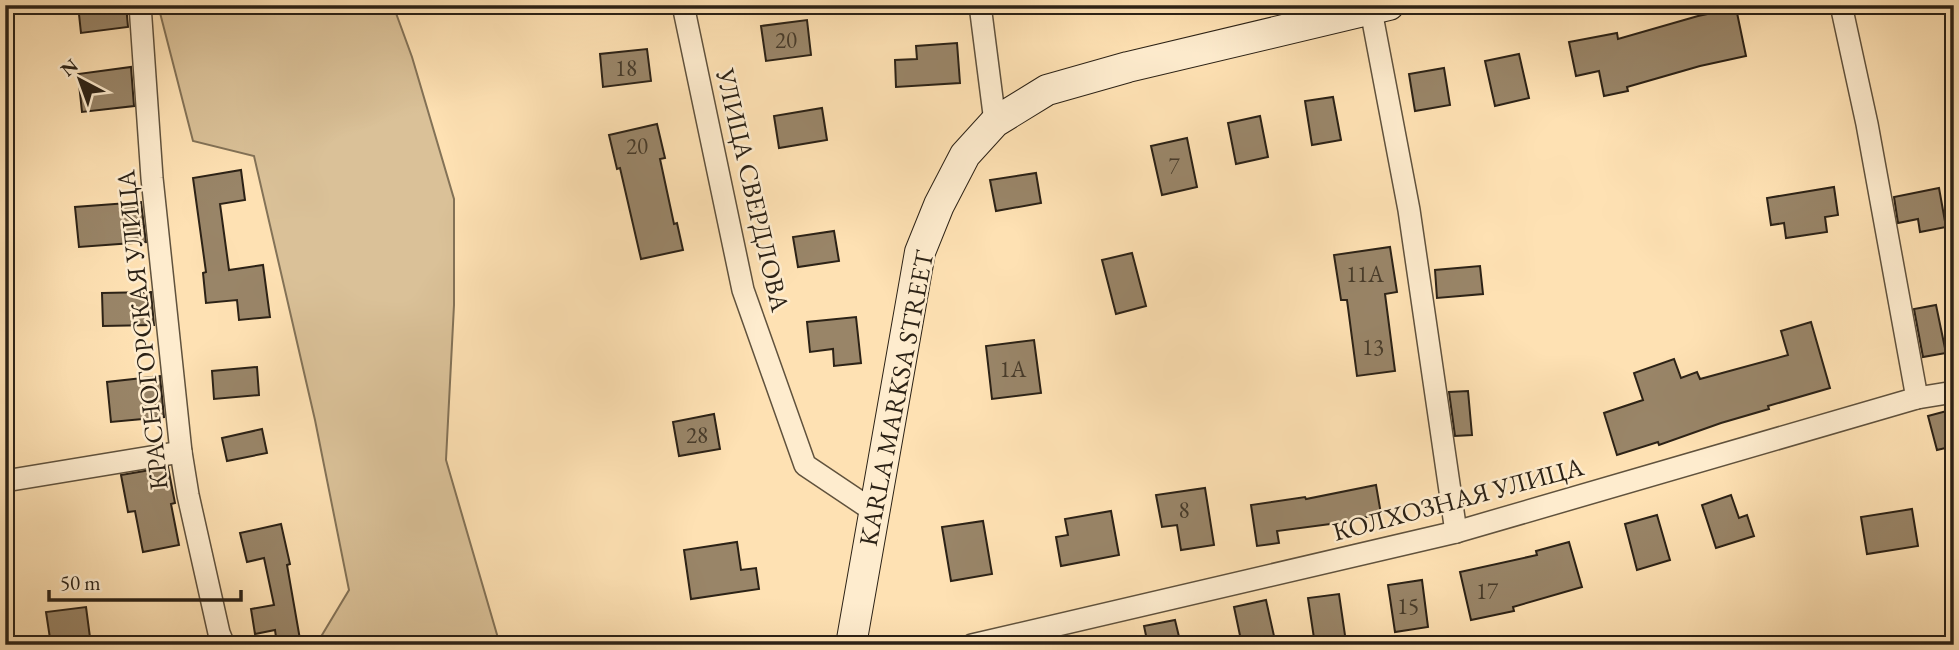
<svg xmlns="http://www.w3.org/2000/svg" width="1959" height="650" viewBox="0 0 1959 650" font-family="'EB Garamond',serif">
<style>
.green{fill:#dac198;stroke:#837257;stroke-width:2}
.building{fill:#998568;stroke:#2c2216;stroke-width:2}
.lines{fill:none;stroke-linecap:round;stroke-linejoin:round}
.street-casing{stroke:#60523d;stroke-width:24}
.secondary-casing{stroke:#2c2216;stroke-width:32}
.street{stroke:#feecce;stroke-width:21}
.secondary{stroke:#feecce;stroke-width:30}
.labels{text-anchor:middle;stroke-width:5;stroke-linejoin:round;paint-order:stroke}
.number-label{font-size:23px;fill:#473b2a}
.street-label{font-size:26px;fill:#2c2216;stroke:#feecce}
</style>
<rect width="100%" height="100%" fill="#fee1b3"/>
<filter id="stains"><feTurbulence type="fractalNoise" baseFrequency=".00286" numOctaves="4"/><feColorMatrix values="0 0 0 0 .2 0 0 0 0 .09 0 0 0 0 .02 0 0 0 .5 -.17"/></filter>
<radialGradient id="worn" r=".72"><stop offset=".6" stop-color="#630" stop-opacity="0"/><stop offset="1" stop-color="#630" stop-opacity=".3"/></radialGradient>
<!-- green -->
<path class="green" d="M158 5H393L412 57 454 199V305L446 460 498 638 493 645H316L349 590 315 420 254 156 193 141Z"/>
<!-- building -->
<g class="building">
<path d="M78 5H126L128 27 81 33Z"/>
<path d="M1736 8 1746 56 1700 66 1627 87 1628 91 1604 96 1599 71 1576 76 1569 42 1617 33 1618 39 1698 16Z"/>
<path d="M807 20 811 55 766 61 761 26Z"/>
<path d="M957 43 960 83 896 87 895 60 917 59 916 46Z"/>
<path d="M647 49 651 81 603 87 600 54Z"/>
<path d="M1519 54 1529 98 1495 106 1485 61Z"/>
<path d="M131 67 134 106 82 112 78 74Z"/>
<path d="M1444 68 1450 105 1415 111 1409 74Z"/>
<path d="M1333 97 1341 140 1312 145 1305 101Z"/>
<path d="M822 108 827 140 779 148 774 116Z"/>
<path d="M1260 116 1268 157 1236 164 1228 123Z"/>
<path d="M657 124 665 158 660 159 674 224 677 223 683 250 641 259 620 168 617 169 609 135Z"/>
<path d="M1187 138 1197 187 1162 195 1151 146Z"/>
<path d="M241 170 245 200 220 204 229 270 263 265 270 317 239 320 237 300 206 303 203 273 206 272 193 178Z"/>
<path d="M1036 173 1041 203 996 211 990 180Z"/>
<path d="M1834 187 1838 215 1825 217 1827 232 1786 238 1784 223 1771 225 1767 198Z"/>
<path d="M1939 188 1946 227 1920 232 1918 219 1898 223 1894 197Z"/>
<path d="M141 202 146 242 79 247 75 207Z"/>
<path d="M834 231 839 261 798 267 793 237Z"/>
<path d="M1390 247 1397 292 1385 294 1395 371 1357 376 1347 300H1341L1334 255Z"/>
<path d="M1132 253 1146 306 1116 314 1102 260Z"/>
<path d="M1480 266 1483 294 1437 298 1435 270Z"/>
<path d="M151 292 154 325 103 326 102 293Z"/>
<path d="M1936 305 1946 353 1923 357 1914 309Z"/>
<path d="M856 317 861 363 834 366 833 349 810 352 807 322Z"/>
<path d="M1811 322 1830 388 1768 406 1769 409 1721 423 1659 445 1658 442 1617 455 1604 413 1643 400 1634 373 1674 359 1681 378 1697 372 1700 379 1788 355 1781 331Z"/>
<path d="M1034 340 1041 393 992 399 986 346Z"/>
<path d="M257 367 259 395 214 399 212 371Z"/>
<path d="M160 376 164 417 111 422 107 382Z"/>
<path d="M1468 391 1472 435 1455 436 1449 392Z"/>
<path d="M1954 409V446L1937 450 1928 416Z"/>
<path d="M714 414 720 449 679 456 673 422Z"/>
<path d="M262 429 267 453 227 461 222 438Z"/>
<path d="M168 467 175 503 171 504 179 545 143 552 135 511 128 512 121 475Z"/>
<path d="M1376 485 1381 514 1338 523 1277 531 1279 543 1257 546 1251 505 1305 497 1306 499Z"/>
<path d="M1205 488 1214 545 1181 550 1177 525 1162 527 1156 495Z"/>
<path d="M1731 495 1739 518 1747 515 1754 536 1716 548 1702 505Z"/>
<path d="M1912 509 1918 546 1867 554 1861 517Z"/>
<path d="M1111 511 1119 555 1061 566 1056 537 1068 535 1065 519Z"/>
<path d="M1657 515 1670 560 1637 570 1625 524Z"/>
<path d="M983 521 992 574 951 581 942 527Z"/>
<path d="M281 524 290 564 287 565 301 645 277 644 275 630 255 634 251 609 274 605 264 558 247 562 240 533Z"/>
<path d="M737 542 741 570 756 568 759 589 691 599 684 550Z"/>
<path d="M1569 542 1582 587 1513 607 1514 611 1471 620 1460 572 1537 555 1536 551Z"/>
<path d="M1422 580 1428 627 1395 632 1388 585Z"/>
<path d="M1339 594 1346 642 1315 645 1308 598Z"/>
<path d="M1266 600 1276 645H1242L1234 607Z"/>
<path d="M86 607 91 645H51L46 612Z"/>
<path d="M1175 620 1181 645H1148L1144 626Z"/>
</g>
<g class="lines">
<defs>
<g id="street">
<path d="M140 5 152 178 181 452 188 495 219 633 224 645"/>
<path d="M683 5 743 290 805 465 875 512"/>
<path d="M980 5 995 122"/>
<path d="M1370 5 1409 210 1456 532"/>
<path d="M1841 5 1867 124 1917 398"/>
<path d="M5 481 181 452"/>
<path d="M972 645 1456 532 1917 398 1954 392"/>
</g>
<path id="secondary" d="M851 645 920 252 939 205 965 155 995 122 1047 90 1128 67 1389 5"/>
</defs>
<!-- street casing -->
<use href="#street" class="street-casing"/>
<!-- secondary casing -->
<use href="#secondary" class="secondary-casing"/>
<!-- street -->
<use href="#street" class="street"/>
<!-- secondary -->
<use href="#secondary" class="secondary"/>
</g>
<g class="labels">
<!-- number labels -->
<g class="number-label">
<text x="786" y="48">20</text>
<text x="626" y="76">18</text>
<text x="637" y="154">20</text>
<text x="1174" y="174">7</text>
<text x="1365" y="282">11А</text>
<text x="1373" y="355">13</text>
<text x="1013" y="377">1А</text>
<text x="697" y="443">28</text>
<text x="1184" y="518">8</text>
<text x="1487" y="599">17</text>
<text x="1408" y="614">15</text>
</g>
<!-- street labels -->
<g class="street-label">
<text transform="translate(753 190) rotate(77)" y="9">УЛИЦА СВЕРДЛОВА</text>
<text transform="translate(142 330) rotate(-96)" y="9">КРАСНОГОРСКАЯ УЛИЦА</text>
<text transform="translate(896 398) rotate(-79)" y="9">KARLA MARKSA STREET</text>
<text transform="translate(1458 499) rotate(-15)" y="9">КОЛХОЗНАЯ УЛИЦА</text>
</g>
</g>
<!-- margin -->
<rect width="1959" height="650" fill="none" stroke="#fee1b3" stroke-width="28"/>
<rect x="7" y="7" width="1945" height="636" fill="none" stroke="#2c2216" stroke-width="3.5"/>
<rect x="14" y="14" width="1931" height="622" fill="none" stroke="#2c2216" stroke-width="2"/>
<!-- north arrow -->
<g transform="translate(80 80) rotate(319)" stroke="#feecce" stroke-width="5" paint-order="stroke">
<path d="M0-5L12 26L0 18L-12 26Z" fill="#2c2216"/>
<text y="-10" font-size="19" font-weight="bold" text-anchor="middle" fill="#2c2216">N</text>
</g>
<!-- scale -->
<path d="M49 590v10h192v-10" fill="none" stroke="#2c2216" stroke-width="3.5"/>
<text x="60" y="590" font-size="21" fill="#2c2216" stroke="#feecce" stroke-width="5" paint-order="stroke">50 m</text>
<rect width="100%" height="100%" filter="url(#stains)"/>
<rect width="100%" height="100%" fill="url(#worn)"/>
</svg>
